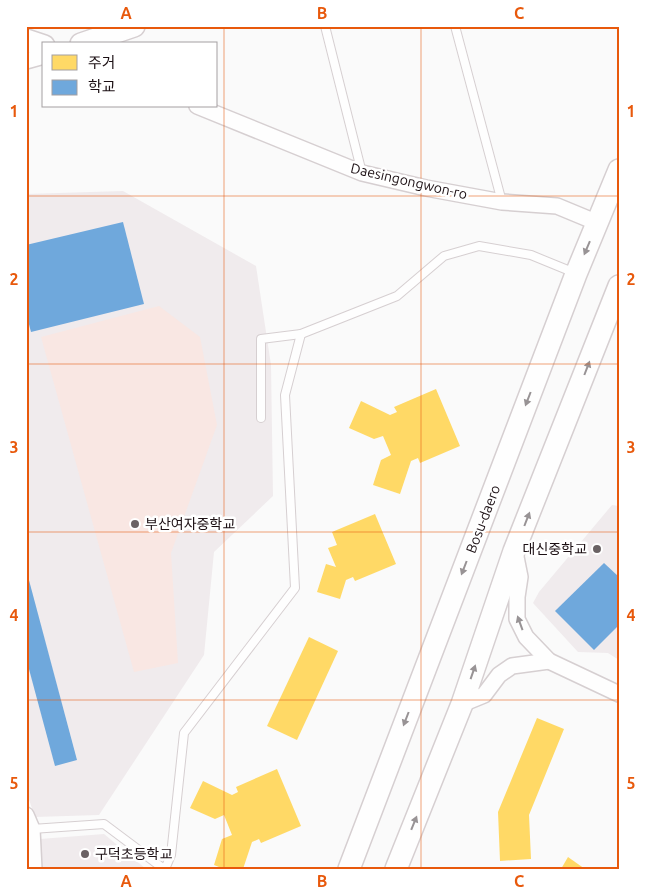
<svg xmlns="http://www.w3.org/2000/svg" width="645" height="895" viewBox="0 0 645 895" font-family="Ubuntu,'Noto Sans KR',sans-serif">
<style>
.built{fill:#f0ebed}
.green{fill:#f9e7e3}
.homes{fill:#ffd966}
.schools{fill:#6fa8dc}
.lines{fill:none;stroke-linecap:round;stroke-linejoin:round}
.lane-casing{stroke:#d6cfd1;stroke-width:10}
.street-casing{stroke:#d6cfd1;stroke-width:18}
.secondary-casing{stroke:#d6cfd1;stroke-width:24}
.lane{stroke:#fefefe;stroke-width:8}
.street{stroke:#fefefe;stroke-width:15}
.secondary{stroke:#fefefe;stroke-width:21}
.oneway{fill:#989395}
.grid{fill:none;stroke:#e8590c;stroke-width:1;stroke-opacity:0.55}
.poi-dot{fill:#6a6264;stroke:#fff;stroke-width:2}
.labels{text-anchor:middle;stroke-width:5;stroke-linejoin:round;paint-order:stroke}
.street-label{font-size:14px;fill:#1c1014;stroke:#fff}
.poi-label{font-size:14px;fill:#1c1014;stroke:#fff;text-anchor:start}
.neatline{fill:none;stroke:#e8590c;stroke-width:2}
.grid-label{font-size:16px;text-anchor:middle;font-weight:bold;fill:#e8590c}
</style>
<rect width="100%" height="100%" fill="#fafafa"/>
<!-- built -->
<g class="built">
<path d="M123 191 256 266 271 365 273 496 214 552 204 655 99 815 35 817 26 791V194Z"/>
<path d="M612 505 619 506V660L608 653 578 652 533 603 539 592Z"/>
<path d="M104 834 146 869H43L40 839Z"/>
</g>
<!-- green -->
<path class="green" d="M159 306 200 337 217 425 171 553 178 663 134 672 41 337Z"/>
<!-- homes -->
<g class="homes">
<path d="M436 389 460 446 420 463 418 458 411 461 400 494 373 485 381 460 391 455 383 436 374 439 349 428 361 401 390 415 397 412 394 407Z"/>
<path d="M375 514 396 564 355 581 353 577 346 580 340 599 317 592 326 564 336 567 328 548 337 545 332 532Z"/>
<path d="M309 637 338 651 297 740 267 726Z"/>
<path d="M537 718 564 729 529 815 531 859 500 861 498 812Z"/>
<path d="M277 769 301 826 261 843 259 839 252 842 243 869H224L214 865 222 839 232 835 224 815 215 819 190 808 203 781 232 795 238 792 236 787Z"/>
<path d="M568 857 585 869H561Z"/>
</g>
<!-- schools -->
<g class="schools">
<path d="M123 222 144 304 31 332 26 313V245Z"/>
<path d="M604 563 619 577V625L594 650 555 611Z"/>
<path d="M26 569 77 760 55 766 26 658Z"/>
</g>
<g class="lines">
<defs>
<g id="lane">
<path d="M325 26 362 173"/>
<path d="M455 26 502 202"/>
<path d="M261 418V339L301 334 397 296 444 256 479 246 531 255 575 273"/>
<path d="M32 829 104 824 164 869"/>
<path d="M165 869 171 855 184 733 295 588 285 395 301 334"/>
</g>
<g id="street">
<path d="M26 61 44 56"/>
<path d="M197 106 362 173 426 188 502 202 557 206 598 223"/>
<path d="M515 552 520 577 517 597V619L526 637 549 661 619 694"/>
<path d="M462 704 484 695 499 675 512 666 549 661"/>
<path d="M26 815 32 829 34 869"/>
</g>
<g id="secondary">
<path d="M26 40 44 46"/>
<path d="M81 44 134 26"/>
<path d="M349 869 576 274 619 170"/>
<path d="M396 869 462 704 514 551 619 286"/>
</g>
</defs>
<!-- lane casing -->
<use href="#lane" class="lane-casing"/>
<!-- street casing -->
<use href="#street" class="street-casing"/>
<!-- secondary casing -->
<use href="#secondary" class="secondary-casing"/>
<!-- lane -->
<use href="#lane" class="lane"/>
<!-- street -->
<use href="#street" class="street"/>
<!-- secondary -->
<use href="#secondary" class="secondary"/>
</g>
<!-- one-way arrows -->
<defs><path id="oneway-solid" d="M-6-.8H1V-3.2L6.5 0L1 3.2V.8H-6Z" transform="scale(1.25)"/></defs>
<g class="oneway">
<use href="#oneway-solid" transform="translate(587 248) rotate(113)"/>
<use href="#oneway-solid" transform="translate(587 368) rotate(-69)"/>
<use href="#oneway-solid" transform="translate(528 399) rotate(111)"/>
<use href="#oneway-solid" transform="translate(527 519) rotate(-69)"/>
<use href="#oneway-solid" transform="translate(464 568) rotate(111)"/>
<use href="#oneway-solid" transform="translate(520 623) rotate(-110)"/>
<use href="#oneway-solid" transform="translate(473 672) rotate(-71)"/>
<use href="#oneway-solid" transform="translate(406 719) rotate(111)"/>
<use href="#oneway-solid" transform="translate(414 823) rotate(-68)"/>
</g>
<!-- grid -->
<path class="grid" d="M224 26V869M421 26V869M26 196H619M26 364H619M26 532H619M26 700H619"/>
<!-- markers -->
<g class="poi-dot">
<circle cx="135" cy="524" r="5"/>
<circle cx="597" cy="549" r="5"/>
<circle cx="85" cy="854" r="5"/>
</g>
<g class="labels">
<!-- street labels -->
<g class="street-label">
<text transform="translate(409 181) rotate(13)" y="5">Daesingongwon-ro</text>
<text transform="translate(483 519) rotate(-69)" y="5">Bosu-daero</text>
</g>
<!-- poi labels -->
<g class="poi-label">
<text x="145" y="529">부산여자중학교</text>
<text x="587" y="554" text-anchor="end">대신중학교</text>
<text x="95" y="859">구덕초등학교</text>
</g>
</g>
<!-- border -->
<rect width="645" height="895" fill="none" stroke="#ffffff" stroke-width="55"/>
<!-- legend -->
<rect x="42" y="42" width="175" height="65" fill="#ffffff" stroke="#a49fa1"/>
<rect x="52" y="55" width="25" height="15" fill="#ffd966" stroke="#a49fa1"/>
<text x="88" y="68" font-size="15" fill="#1c1014">주거</text>
<rect x="52" y="80" width="25" height="15" fill="#6fa8dc" stroke="#a49fa1"/>
<text x="88" y="92" font-size="15" fill="#1c1014">학교</text>
<rect x="28" y="28" width="590" height="840" class="neatline"/>
<g class="grid-label">
<text x="126" y="19">A</text>
<text x="322" y="19">B</text>
<text x="519" y="19">C</text>
<text x="14" y="117">1</text>
<text x="631" y="117">1</text>
<text x="14" y="285">2</text>
<text x="631" y="285">2</text>
<text x="14" y="453">3</text>
<text x="631" y="453">3</text>
<text x="14" y="621">4</text>
<text x="631" y="621">4</text>
<text x="14" y="789">5</text>
<text x="631" y="789">5</text>
<text x="126" y="887">A</text>
<text x="322" y="887">B</text>
<text x="519" y="887">C</text>
</g>
</svg>
